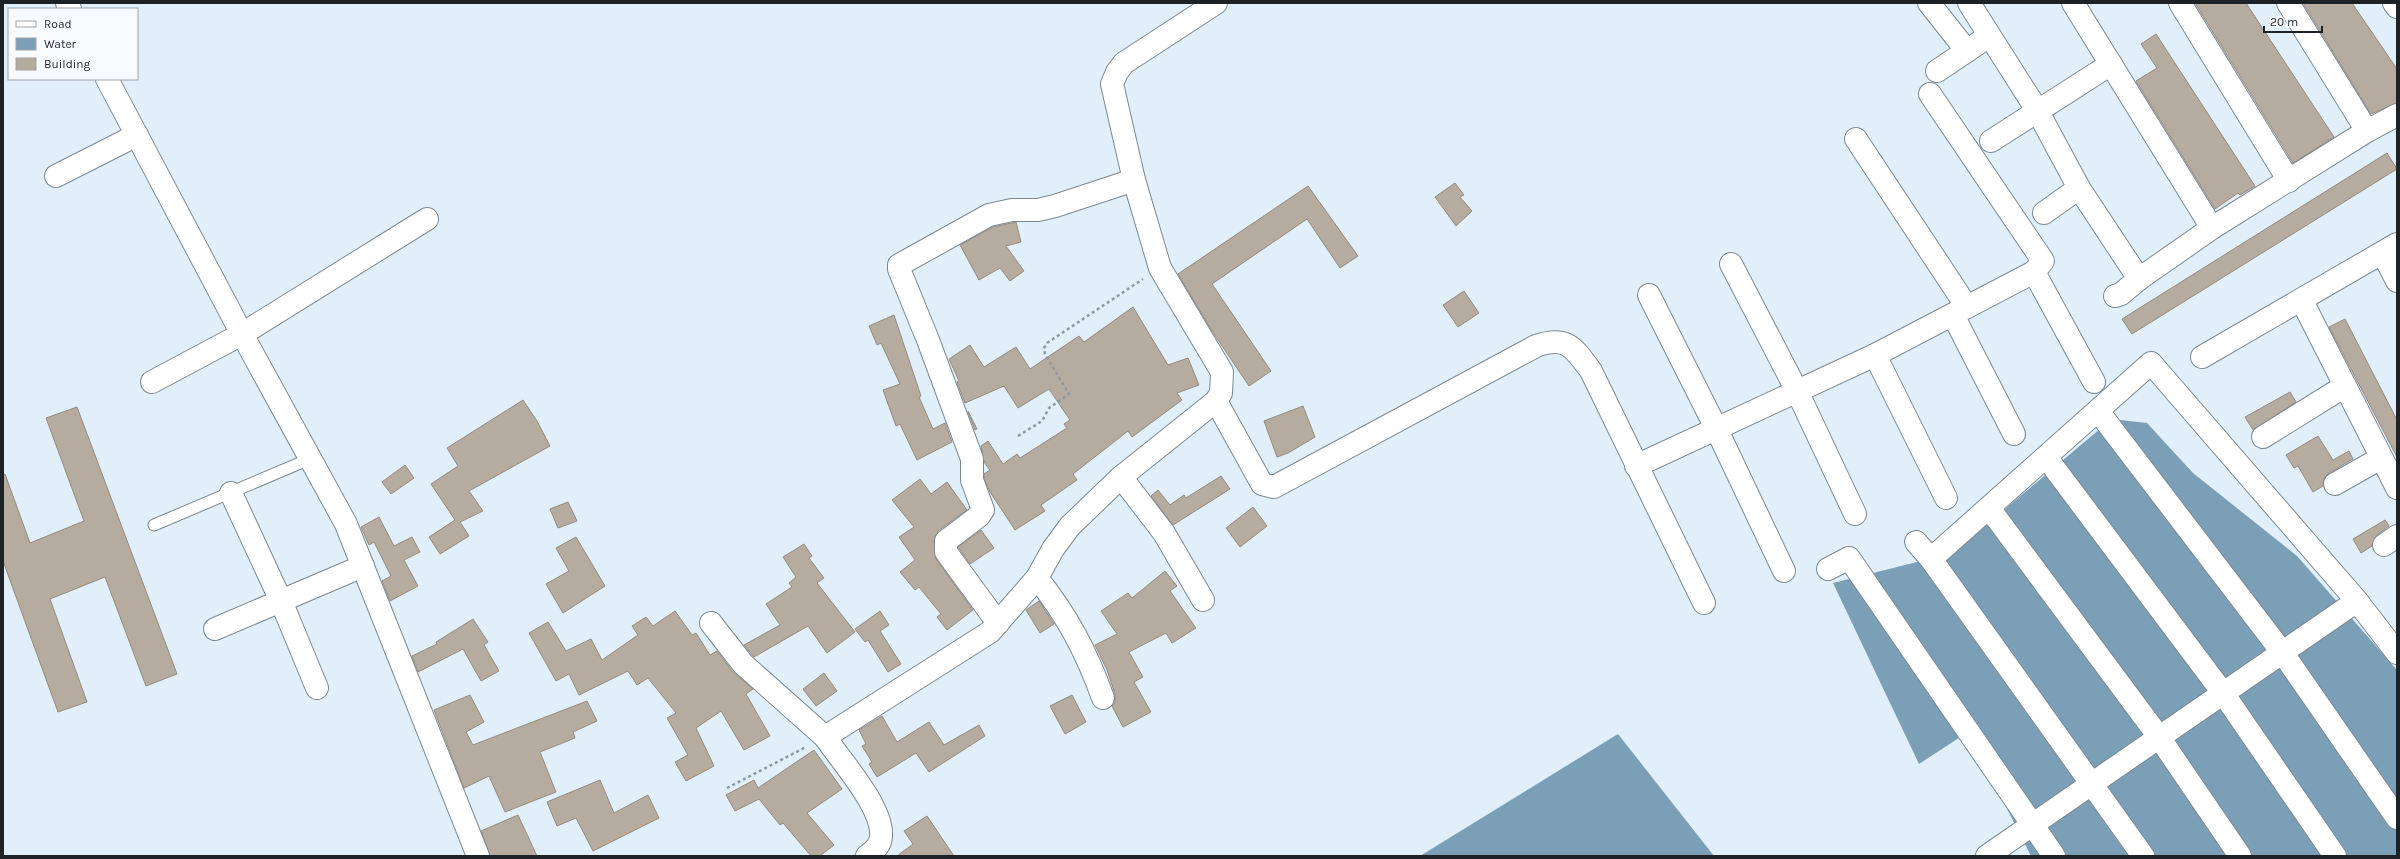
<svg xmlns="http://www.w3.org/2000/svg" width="2400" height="859" viewBox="0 0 2400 859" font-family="Karla,sans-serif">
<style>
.water{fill:#7c9fb8}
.building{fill:#b6ab9f;stroke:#968a7f}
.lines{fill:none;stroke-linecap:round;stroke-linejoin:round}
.service-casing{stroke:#7c8993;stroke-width:13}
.minor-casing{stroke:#7c8993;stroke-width:24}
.path{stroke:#8e98a0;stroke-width:2.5;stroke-dasharray:3 3;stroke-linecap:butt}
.service{stroke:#fff;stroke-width:11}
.minor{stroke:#fff;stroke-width:22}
</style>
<rect width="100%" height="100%" fill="#e0effa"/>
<!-- water -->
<g class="water">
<path d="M2120 420 2147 423 2193 473 2297 556 2397 670V856H2031L1968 732 1919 764 1833 583 1953 553 2101 428Z"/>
<path d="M1618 734 1714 856H1420Z"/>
</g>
<!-- building -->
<g class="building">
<path d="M2195 3H2246L2334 137 2293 163Z"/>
<path d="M2303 3H2352L2397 69V103L2371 114Z"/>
<path d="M2156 34 2255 186 2240 195 2238 193 2215 209 2136 81 2157 68 2141 44Z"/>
<path d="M2387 153 2397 169 2132 334 2122 319Z"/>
<path d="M1455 183 1464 195 1460 197 1472 211 1456 226 1435 197Z"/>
<path d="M1308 186 1358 256 1340 268 1307 219 1212 284 1271 371 1249 386 1212 331 1178 274Z"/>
<path d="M1016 222 1021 242 1006 246 1024 271 1010 281 1000 268 979 280 960 245 993 227Z"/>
<path d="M1464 291 1479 313 1458 327 1443 305Z"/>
<path d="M1133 307 1168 365 1188 358 1199 385 1177 393 1182 400 1132 437 1128 431 1073 474 1077 480 1041 505 1045 511 1015 530 990 492 984 478V474L990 470 984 462 981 446 988 441 1003 464 1017 454 1020 458 1067 428 1064 424 1070 420 1049 389 1018 408 1004 386 965 403 957 382 959 381 949 359 970 345 984 367 1016 347 1030 369 1079 336 1084 342Z"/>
<path d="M894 315 921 396 919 397 933 429 945 423 952 442 917 460 900 424 896 426 883 390 900 384 881 343 877 345 869 326Z"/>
<path d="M2345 319 2397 420V457L2329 327Z"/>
<path d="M2290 392 2296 402 2253 430 2245 417Z"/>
<path d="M523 400 537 421 550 446 469 491 483 511 460 522 469 536 440 554 429 537 455 520 431 484 458 466 447 448Z"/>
<path d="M1303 406 1315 437 1288 453 1277 457 1264 421Z"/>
<path d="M77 407 177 674 146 686 105 577 50 599 87 702 58 712 3 561V475L5 474 30 543 84 521 46 418Z"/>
<path d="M968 411 977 429 975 430 968 412Z"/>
<path d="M2318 436 2333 460 2349 451 2353 459 2329 473 2324 478 2323 486 2313 492 2298 466 2294 468 2286 455Z"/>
<path d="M405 465 414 478 391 494 382 482Z"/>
<path d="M1221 476 1230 489 1173 525 1151 496 1158 490 1170 505 1184 495 1186 498Z"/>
<path d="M920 479 931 494 947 482 967 510 938 531 934 541 936 559 973 610 947 630 937 617 941 614 919 587 915 590 900 572 915 560 899 537 914 527 892 500Z"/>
<path d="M568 502 577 521 558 528 550 509Z"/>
<path d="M1253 507 1267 526 1240 547 1226 528Z"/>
<path d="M379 517 394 546 412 537 420 552 404 560 418 586 390 601 382 581 391 576 374 542 369 545 361 527Z"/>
<path d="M2385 520 2389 526 2377 535 2372 546 2361 553 2353 539Z"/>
<path d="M981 530 994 548 970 564 958 547Z"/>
<path d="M576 537 605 586 563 613 546 584 569 571 556 548Z"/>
<path d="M804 544 812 556 809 558 824 578 817 583 855 632 827 653 808 626 754 657 744 645 780 625 766 604 792 587 789 583 796 577 783 557Z"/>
<path d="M1165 571 1177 586 1170 591 1196 628 1172 643 1166 633 1129 652 1143 677 1134 682 1151 712 1123 727 1112 706 1115 702V694L1107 670 1095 645 1117 634 1101 611 1128 593 1132 598Z"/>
<path d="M1039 601 1054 624 1040 633 1026 610Z"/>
<path d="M675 611 692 635 696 633 710 655 717 651 733 672 753 689 746 694 770 736 744 750 721 711 696 728 714 766 686 781 675 762 688 755 667 718 676 713 648 678 637 685 628 671 579 695 569 674 556 681 529 633 548 622 566 651 591 639 602 660 638 635 632 626 646 617 653 626Z"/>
<path d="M880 611 889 625 880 631 901 664 888 672 868 640 865 642 855 629Z"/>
<path d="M473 619 488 642 484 645 499 671 481 681 463 649 418 672 412 656 437 644 436 642Z"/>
<path d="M824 673 837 691 816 706 803 689Z"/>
<path d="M470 695 484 722 466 732 473 745 587 701 597 721 573 732 575 738 540 752 556 792 505 812 489 776 464 788 434 710Z"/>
<path d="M1072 695 1086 722 1065 734 1050 706Z"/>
<path d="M882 716 897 742 929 722 944 745 979 725 985 736 929 772 916 753 877 777 869 764 872 762 862 746 866 744 859 730Z"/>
<path d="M814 750 842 789 807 813 834 845 820 856H811L783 823 780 825 759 799 735 811 726 795 754 780 758 788Z"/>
<path d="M600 780 614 813 648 795 659 818 593 851 576 818 557 826 547 802Z"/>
<path d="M518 815 537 856H490L481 831Z"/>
<path d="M927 816 954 856H897L913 844 904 831Z"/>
</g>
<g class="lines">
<defs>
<path id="service" d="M154 525 312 458"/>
<g id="minor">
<path d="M67 3 70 9"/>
<path d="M1929 3 1967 51"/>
<path d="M1969 3 2037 110 2079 188 2139 279"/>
<path d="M2073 3 2212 228"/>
<path d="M2180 3 2289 181"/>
<path d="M2288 3 2367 131"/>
<path d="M2394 3 2397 7"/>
<path d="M1937 71 1989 36"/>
<path d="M107 79 242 334 346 524 478 856"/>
<path d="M1856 139 1967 307"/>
<path d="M1991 141 2111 64"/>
<path d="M56 176 137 135"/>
<path d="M2044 213 2079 188"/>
<path d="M2383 254 2397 281"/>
<path d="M1731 264 1797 391 1855 514"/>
<path d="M2034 272 2094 382"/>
<path d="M1649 295 1716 428 1784 571"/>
<path d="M2115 296 2121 294 2139 279 2212 228 2367 131 2397 115"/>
<path d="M2302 301 2397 488"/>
<path d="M1953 315 2014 434"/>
<path d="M1875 355 1946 498"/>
<path d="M2202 357 2397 244"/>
<path d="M152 382 242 334 427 219"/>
<path d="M1216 401 1262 484 1274 487 1536 346C1567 335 1574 348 1591 371L1704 603"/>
<path d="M2098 411 2282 652 2397 818"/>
<path d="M2263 437 2345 386"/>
<path d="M2046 457 2223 693 2335 856"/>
<path d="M1636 466 1875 355 2034 272 2043 261 1930 94"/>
<path d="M1121 477 1164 533 1203 600"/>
<path d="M2335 484 2381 458"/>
<path d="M231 493 281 601 317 688"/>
<path d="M1989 508 2159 737 2240 856"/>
<path d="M1916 542 1931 559 2143 856"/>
<path d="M2384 545 2397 536"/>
<path d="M1931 559 2151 363 2357 601"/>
<path d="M1828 569 1849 558 2054 856"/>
<path d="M1037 578C1068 617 1086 651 1103 698"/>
<path d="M711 623 743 664 825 737"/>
<path d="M998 623 946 552V541L979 516 983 510 972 480V459L928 340 899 269V265L989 215 1012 210H1038L1055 206 1134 180"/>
<path d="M215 629 363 566"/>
<path d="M867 856C874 851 881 845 881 836 883 807 841 761 825 737L990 632 1037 578 1053 549 1070 526 1121 477 1216 401 1221 393 1222 372 1160 268 1134 180 1112 84 1117 72 1124 63 1216 3"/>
<path d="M1987 856 2357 601 2397 653"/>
</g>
</defs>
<!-- service casing -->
<use href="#service" class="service-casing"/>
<!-- minor casing -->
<use href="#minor" class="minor-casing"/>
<!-- path -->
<g class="path">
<path d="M1018 436 1042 421 1049 408 1069 394 1045 354 1044 348 1047 343 1143 279"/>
<path d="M727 788 806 747"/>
</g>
<!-- service -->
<use href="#service" class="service"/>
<!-- minor -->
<use href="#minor" class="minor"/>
</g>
<!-- border -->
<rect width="2400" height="859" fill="none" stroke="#1d2226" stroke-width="8"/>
<!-- legend -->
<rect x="8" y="8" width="130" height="72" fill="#f8fbfd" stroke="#a0a4a7"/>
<rect x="16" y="21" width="20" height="6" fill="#ffffff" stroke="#a0a4a7"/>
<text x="44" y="28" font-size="12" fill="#1d2226">Road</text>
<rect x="16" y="38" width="20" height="12" fill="#7c9fb8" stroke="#a0a4a7"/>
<text x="44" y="48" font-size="12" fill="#1d2226">Water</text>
<rect x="16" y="58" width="20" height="12" fill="#b6ab9f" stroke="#a0a4a7"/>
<text x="44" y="68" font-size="12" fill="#1d2226">Building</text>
<!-- scale -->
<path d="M2264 26v6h58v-6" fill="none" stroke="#1d2226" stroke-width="2"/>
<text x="2270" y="26" font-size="12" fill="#1d2226" stroke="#f8fbfd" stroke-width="3" paint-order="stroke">20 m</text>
</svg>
